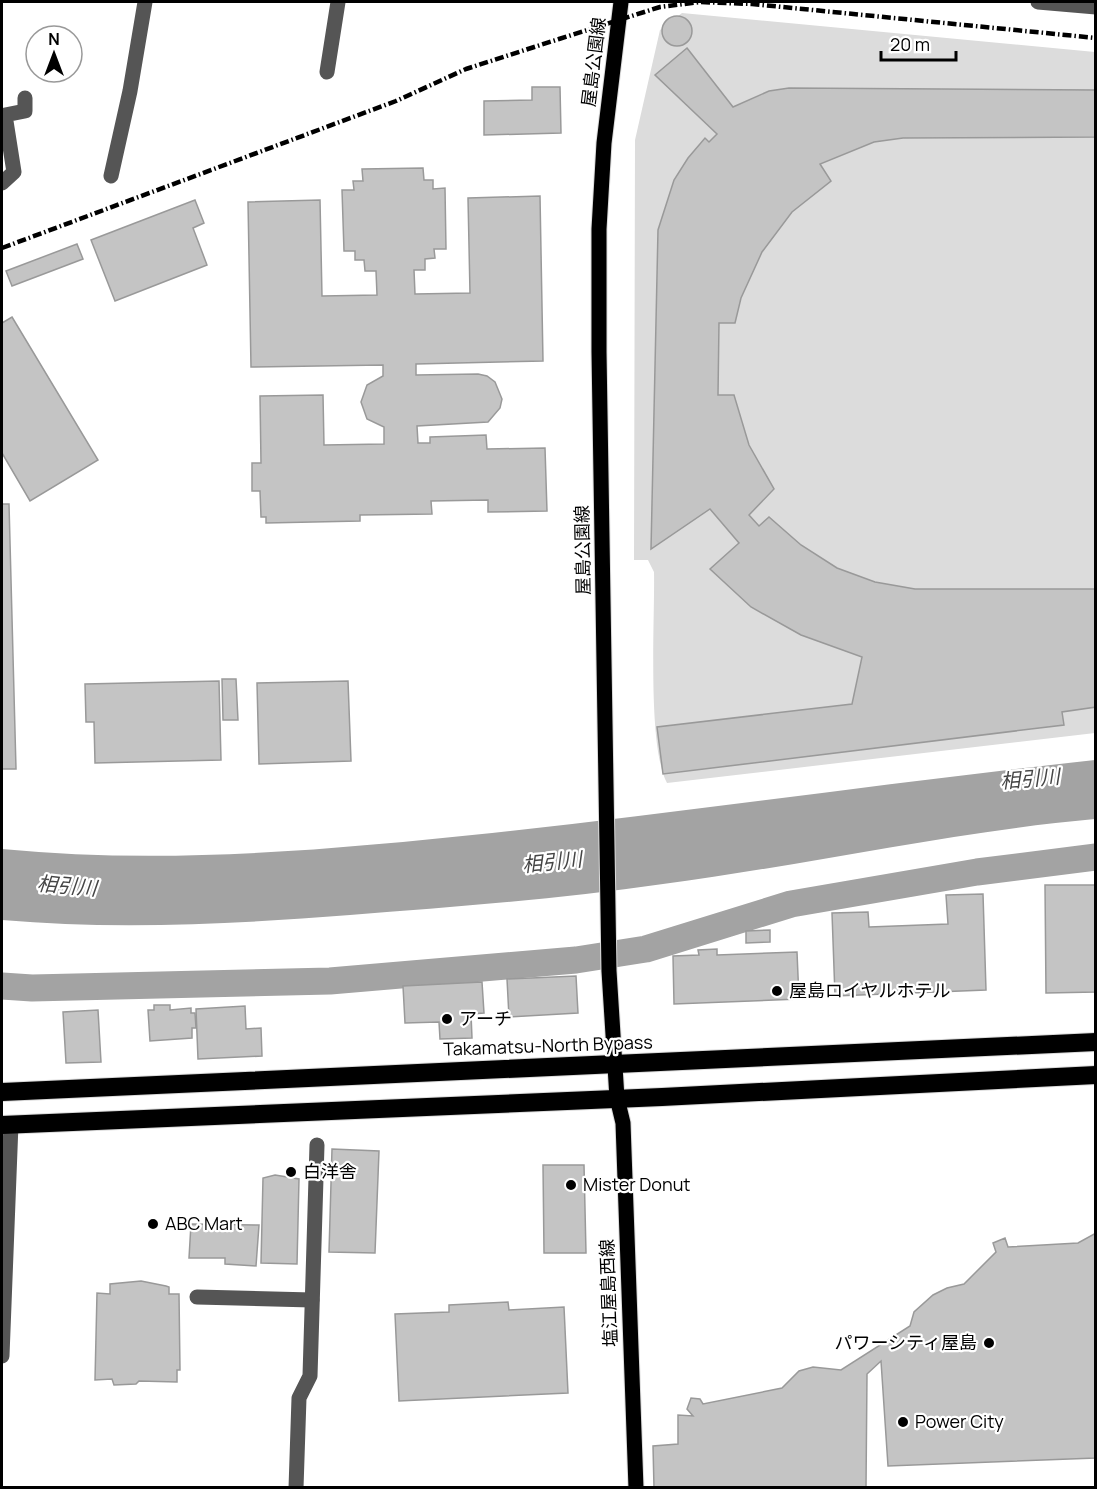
<svg xmlns="http://www.w3.org/2000/svg" width="1097" height="1489" viewBox="0 0 1097 1489" font-family="Manrope,'Noto Sans JP',sans-serif">
<style>
.green{fill:#dcdcdc}
.water{fill:#a3a3a3}
.lines{fill:none;stroke-linecap:round;stroke-linejoin:round}
.canal{stroke:#a3a3a3;stroke-width:27}
.building{fill:#c4c4c4;stroke:#999;stroke-width:1.5}
.major-casing{stroke:#dbdbdb;stroke-width:17}
.highway-casing{stroke:#dbdbdb;stroke-width:20}
.minor{stroke:#555;stroke-width:15}
.major{stroke:#000;stroke-width:15}
.highway{stroke:#000;stroke-width:18}
.rail{stroke:#000;stroke-width:4.5;stroke-dasharray:9 3 1.5 3;stroke-linecap:butt}
.poi-dot{fill:#000;stroke:#fff;stroke-width:2}
.labels{text-anchor:middle;stroke-width:4.5;stroke-linejoin:round;paint-order:stroke}
.street-label{font-size:18px;fill:#000;stroke:#fff}
.poi-label{font-size:18px;fill:#000;stroke:#fff;text-anchor:start}
.water-label{font-size:20px;font-style:italic;fill:#444;stroke:#fff}
</style>
<rect width="100%" height="100%" fill="#fff"/>
<!-- green -->
<path class="green" d="M682 13 1095 52V733L667 783C647 745 655 620 654 572L648 560H634L635 140 660 30Z"/>
<!-- water -->
<path class="water" d="M1095 760V819C950 832 808 865 663 884 559 899 454 907 350 915 235 924 116 930 2 920V849C165 865 329 850 492 833 694 811 894 782 1095 760Z"/>
<g class="lines">
<!-- canal -->
<path class="canal" d="M2 986 32 988 330 981 576 960 646 949 791 904 977 872 1096 857"/>
</g>
<!-- building -->
<g class="building">
<circle cx="677" cy="31" r="15"/>
<path d="M687 48 733 107 769 91 789 88 1096 90V137L903 138 874 142 820 164 831 181 792 212 762 252 741 298 735 323H719L718 395H734L749 445 774 489 749 515 759 526 769 517 801 545 837 568 875 582 915 589H1096V707L1062 712 1064 725 663 774 657 727 852 704 862 657 801 635 751 607 710 569 739 543 710 509 651 549 658 230 674 180 688 158 705 138 709 142 717 134 655 75Z"/>
<path d="M532 87H560L561 133 484 135V101L532 100Z"/>
<path d="M423 168 424 180H433V189L445 188 446 249H434L435 258 425 259V270H414L415 294 470 293 468 198 540 196 543 361 416 364V375L478 374 487 376 495 382 502 399 500 408 488 422 417 426 418 443H430V437L486 435 487 449 545 448 547 511 488 512V500L431 501 432 514 360 515V521L266 523V517H261L260 491H252V463H261L260 396 323 395 324 445 384 444V427L367 419 361 402 367 385 383 376V365L251 367 248 202 320 200 322 296 377 295 376 271H365L364 260H355V251H344L342 190H354L353 181H363L362 169Z"/>
<path d="M195 200 204 223 193 228 207 265 115 301 91 240Z"/>
<path d="M77 244 83 259 12 286 6 271Z"/>
<path d="M12 317 98 460 30 501 2 453V323Z"/>
<path d="M2 504H9L16 769H2Z"/>
<path d="M222 679H236L238 720H223Z"/>
<path d="M219 681 221 760 95 763 94 722H86L85 684Z"/>
<path d="M348 681 351 761 259 764 257 683Z"/>
<path d="M1045 885H1096V992L1046 993Z"/>
<path d="M983 894 986 990 835 996 832 913 868 912 869 927 948 924 946 895Z"/>
<path d="M770 930V942L746 943V931Z"/>
<path d="M717 949V955L797 952 799 999 674 1004 673 956 699 955 698 950Z"/>
<path d="M576 976 578 1013 509 1017 507 979Z"/>
<path d="M482 982 484 1013 471 1014 472 1038 440 1039 439 1022 405 1023 403 986Z"/>
<path d="M154 1005H170V1010L191 1008V1013H195L196 1028H192V1038L150 1041 148 1010H154Z"/>
<path d="M245 1006 246 1029 261 1028 262 1056 198 1059 196 1009Z"/>
<path d="M98 1010 101 1062 66 1063 63 1012Z"/>
<path d="M332 1149 379 1151 375 1253 329 1252Z"/>
<path d="M543 1165H584L586 1253H544Z"/>
<path d="M275 1175 299 1179 297 1264 261 1263 263 1178Z"/>
<path d="M191 1224 259 1225 256 1266 225 1264V1258H189Z"/>
<path d="M1096 1233V1458L888 1466 881 1361 867 1374 866 1488H654L653 1446 678 1444V1415L693 1416 687 1409 691 1398 700 1399 703 1404 782 1388 799 1371 813 1367 841 1370 910 1326 914 1312 933 1295 947 1288 964 1284 996 1252 993 1243 1005 1238 1008 1247 1078 1243Z"/>
<path d="M141 1281 166 1286 169 1287V1294H179L180 1370H177V1382L139 1381 136 1384 114 1385 112 1379 95 1380 97 1293 110 1294V1284Z"/>
<path d="M508 1302 509 1310 564 1307 568 1393 399 1401 395 1314 449 1312V1305Z"/>
</g>
<g class="lines">
<defs>
<path id="major" d="M621 2 604 143 599 229V352L609 971 617 1098 623 1123 636 1488"/>
<g id="highway">
<path d="M2 1092 1096 1042"/>
<path d="M2 1125 662 1097 1096 1075"/>
</g>
</defs>
<!-- major casing -->
<use href="#major" class="major-casing"/>
<!-- highway casing -->
<use href="#highway" class="highway-casing"/>
<!-- minor -->
<g class="minor">
<path d="M1038 2 1096 7"/>
<path d="M327 72 338 2"/>
<path d="M111 176 130 91 145 2"/>
<path d="M2 183 14 172 5 115 25 111V98"/>
<path d="M197 1297 312 1300"/>
<path d="M2 1356 11 1124"/>
<path d="M296 1488 299 1398 310 1376 317 1145"/>
</g>
<!-- major -->
<use href="#major" class="major"/>
<!-- highway -->
<use href="#highway" class="highway"/>
<!-- rail -->
<path class="rail" d="M2 248 396 101 466 69 559 39 660 7 700 2 752 4 1096 38"/>
</g>
<!-- markers -->
<g class="poi-dot">
<circle cx="777" cy="991" r="6"/>
<circle cx="447" cy="1019" r="6"/>
<circle cx="291" cy="1172" r="6"/>
<circle cx="571" cy="1185" r="6"/>
<circle cx="153" cy="1224" r="6"/>
<circle cx="989" cy="1343" r="6"/>
<circle cx="903" cy="1422" r="6"/>
</g>
<g class="labels">
<!-- street labels -->
<g class="street-label">
<text transform="translate(594 62) rotate(-83)" y="6">屋島公園線</text>
<text transform="translate(583 550) rotate(-91)" y="6">屋島公園線</text>
<text transform="translate(548 1046) rotate(-2)" y="6">Takamatsu-North Bypass</text>
<text transform="translate(609 1293) rotate(-92)" y="6">塩江屋島西線</text>
</g>
<!-- poi labels -->
<g class="poi-label">
<text x="789" y="997">屋島ロイヤルホテル</text>
<text x="459" y="1025">アーチ</text>
<text x="303" y="1178">白洋舎</text>
<text x="583" y="1191">Mister Donut</text>
<text x="165" y="1230">ABC Mart</text>
<text x="977" y="1349" text-anchor="end">パワーシティ屋島</text>
<text x="915" y="1428">Power City</text>
</g>
<!-- water labels -->
<g class="water-label">
<text transform="translate(1030 779) rotate(-5)" y="7">相引川</text>
<text transform="translate(552 862) rotate(-6)" y="7">相引川</text>
<text transform="translate(67 886) rotate(5)" y="7">相引川</text>
</g>
</g>
<!-- border -->
<rect width="1097" height="1489" fill="none" stroke="#000000" stroke-width="6"/>
<!-- north arrow -->
<g transform="translate(54 54)"><circle r="28" fill="#ffffff" stroke="#999999" stroke-width="1.5"/>
<path d="M0-4.5L10 22L0 15L-10 22Z" fill="#000000"/>
<text y="-9" font-size="16" font-weight="bold" text-anchor="middle" fill="#000000">N</text>
</g>
<!-- scale -->
<path d="M881 51v9h75v-9" fill="none" stroke="#000000" stroke-width="3"/>
<text x="890" y="51" font-size="18" fill="#000000" stroke="#ffffff" stroke-width="4.5" paint-order="stroke">20 m</text>
</svg>
